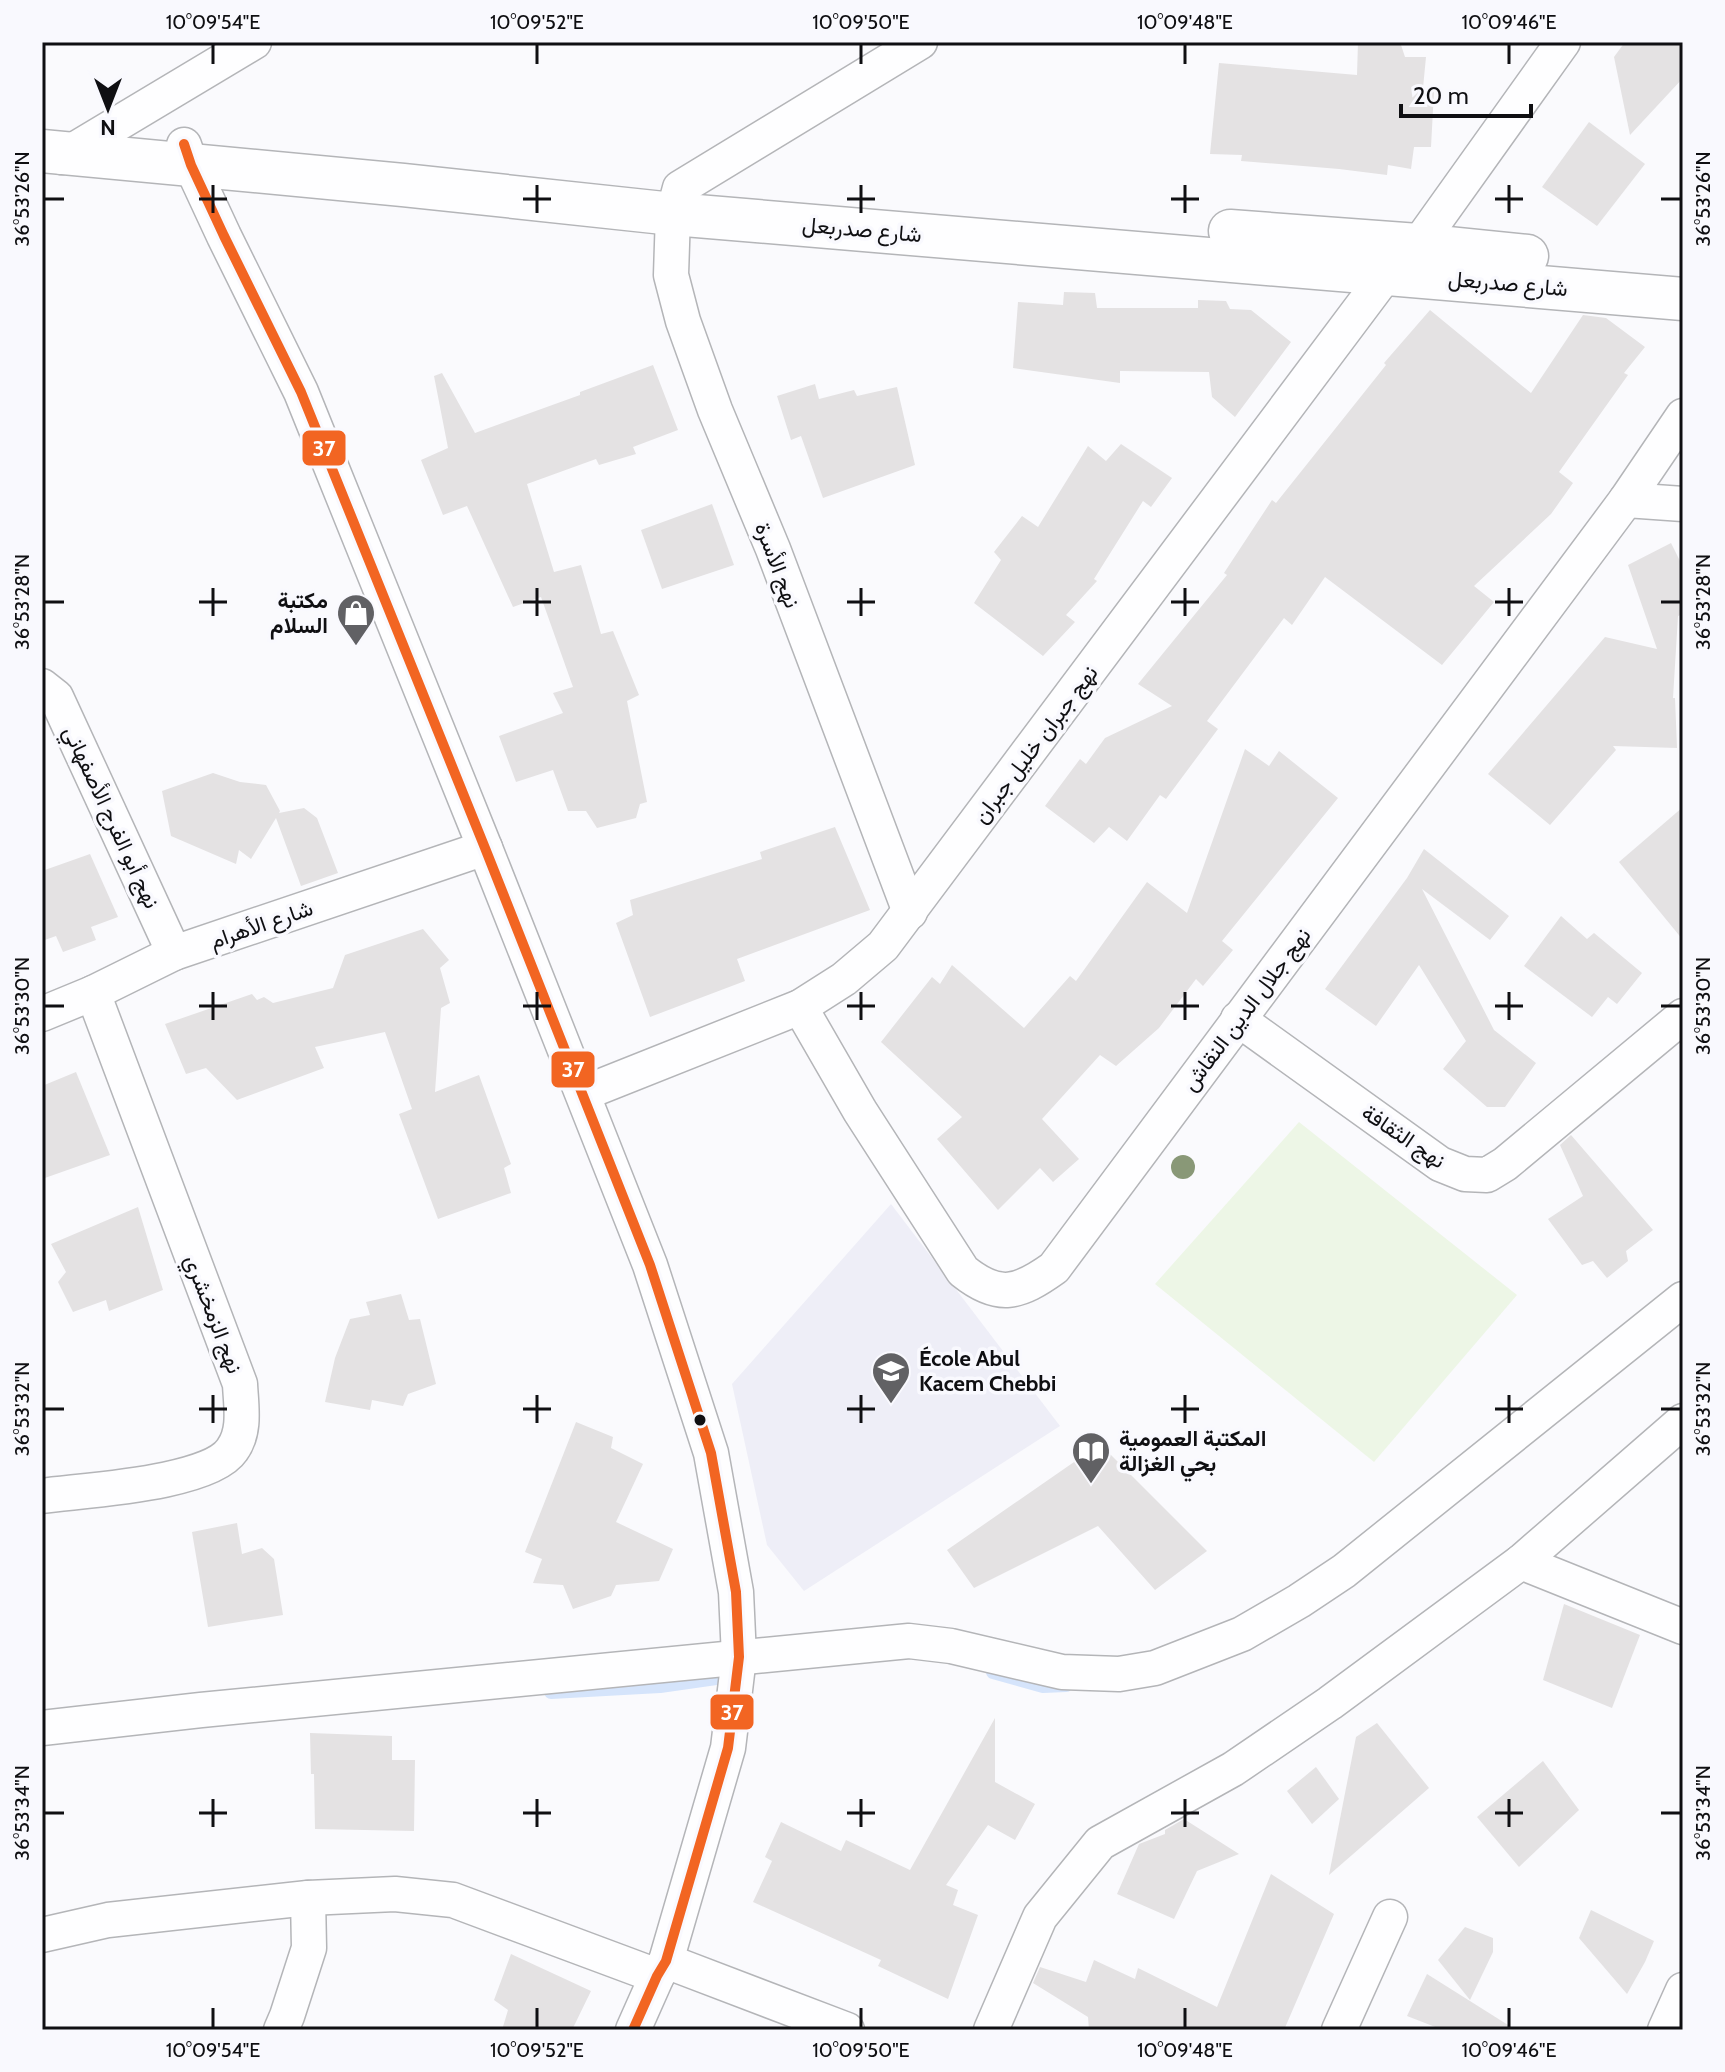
<svg xmlns="http://www.w3.org/2000/svg" width="1725" height="2072" viewBox="0 0 1725 2072" font-family="Cabin,Vazirmatn,sans-serif">
<style>
.built{fill:#eeeef7}
.green{fill:#edf6e6}
.lines{fill:none;stroke-linecap:round;stroke-linejoin:round}
.stream{stroke:#d5e4fb;stroke-width:14}
.building{fill:#e4e2e3}
.minor-casing{stroke:#b4b5b8;stroke-width:37}
.tertiary-casing{stroke:#b4b5b8;stroke-width:45}
.minor{stroke:#fefeff;stroke-width:34}
.tertiary{stroke:#fefeff;stroke-width:42}
.bus-1-casing{stroke:#f9f9fe;stroke-width:16}
.bus-1{stroke:#f26522;stroke-width:10}
.tree{fill:#899877}
.ticks{fill:none;stroke:#0f0f12;stroke-width:3}
.bus-dot{fill:#0f0f12;stroke:#f9f9fe;stroke-width:3}
.labels{text-anchor:middle;stroke-width:7;stroke-linejoin:round;paint-order:stroke}
.street-label{font-size:22px;fill:#0f0f12;stroke:#f9f9fe}
.poi-label{font-size:22px;font-weight:bold;fill:#0f0f12;stroke:#f9f9fe;text-anchor:start}
.line-badge{stroke:#f9f9fe;stroke-width:3}
.badge-label{font-size:22px;text-anchor:middle;font-weight:bold;fill:#fff}
.neatline{fill:none;stroke:#0f0f12;stroke-width:3}
.ticks-label{font-size:20px;text-anchor:middle;fill:#0f0f12}
</style>
<rect width="100%" height="100%" fill="#fafafd"/>
<!-- built -->
<path class="built" d="M891 1204 1060 1426 804 1591 767 1545 732 1384Z"/>
<!-- green -->
<path class="green" d="M1299 1122 1517 1295 1374 1462 1155 1284Z"/>
<g class="lines">
<!-- stream -->
<g class="stream">
<path d="M993 1672 1043 1686 1066 1685"/>
<path d="M551 1692 660 1686 737 1675"/>
</g>
</g>
<!-- building -->
<g class="building">
<path d="M1358 42H1400L1405 57H1426L1423 88 1434 91 1431 147H1414L1411 169 1388 165 1387 175 1339 169 1241 161 1242 155 1210 154 1219 63 1357 75Z"/>
<path d="M1625 42H1683V78L1630 135 1614 57Z"/>
<path d="M1589 122 1645 164 1597 226 1542 187Z"/>
<path d="M1064 292 1095 293 1097 308H1198V300L1226 301 1230 309 1251 310 1291 342 1235 417 1212 397 1209 372 1120 371V383L1013 368 1018 302 1063 305Z"/>
<path d="M1430 310 1531 393 1583 315 1606 318 1645 347 1624 373 1628 375 1559 472 1573 483 1551 514 1474 586 1494 602 1442 665 1325 577 1292 625 1284 618 1207 721 1218 729 1166 799 1160 795 1127 841 1109 827 1094 843 1045 806 1080 759 1086 764 1105 738 1172 706 1138 684 1227 575 1224 573 1272 500 1276 503 1386 365 1384 363Z"/>
<path d="M653 365 678 430 633 447 636 454 599 465 596 459 527 484 554 572 581 565 601 634 613 631 639 695 627 701 647 802 640 804 636 818 597 828 586 811H568L553 770 516 782 499 736 563 713 553 693 573 687 541 597 513 607 467 506 443 515 421 460 448 448 434 376 442 373 475 433 580 395V392Z"/>
<path d="M815 384 819 399 854 390 857 396 897 387 915 465 823 498 801 436 791 440 777 396Z"/>
<path d="M1121 444 1172 478 1151 507 1143 501 1094 579 1097 581 1066 615 1075 622 1043 656 974 603 1001 560 994 552 1022 516 1038 527 1088 446 1106 461Z"/>
<path d="M712 504 734 565 662 589 641 530Z"/>
<path d="M1671 543 1683 567V614L1678 616 1673 698H1675L1677 748 1613 746 1616 750 1550 825 1488 774 1605 637 1657 649 1628 565Z"/>
<path d="M1245 749 1269 766 1279 751 1338 798 1222 941 1233 950 1203 986 1196 979 1159 1028 1116 1066 1100 1055 1042 1119 1079 1159 1053 1182 1040 1168 998 1210 937 1139 962 1117 881 1042 932 977 940 984 952 965 1024 1028 1070 976 1076 981 1147 882 1187 913Z"/>
<path d="M213 773 240 782 266 785 280 811 279 813 304 808 317 818 338 873 301 886 276 818 251 859 239 850 236 864 171 836 162 791Z"/>
<path d="M1683 807V940L1619 862Z"/>
<path d="M835 827 870 910 737 959 745 981 650 1017 616 923 633 915 630 900 762 859 760 852Z"/>
<path d="M1424 849 1509 916 1490 940 1422 889 1494 1030 1536 1063 1505 1107H1487L1443 1069 1466 1041 1419 965 1376 1026 1325 989 1407 878Z"/>
<path d="M90 854 118 917 91 927 96 940 63 952 56 936 42 941V871Z"/>
<path d="M1561 916 1587 939 1594 933 1642 973 1617 1004 1608 997 1592 1017 1524 966Z"/>
<path d="M423 929 449 960 440 968 450 1003 441 1008 435 1092 479 1075 511 1164 504 1168 511 1193 438 1219 399 1114 412 1109 385 1032 315 1047 324 1068 237 1100 206 1068 186 1074 165 1024 252 994 257 1000 264 997 273 1003 333 988 345 955Z"/>
<path d="M76 1072 110 1155 42 1179V1086Z"/>
<path d="M1571 1135 1653 1230 1626 1251 1628 1261 1607 1278 1593 1261 1582 1265 1548 1219 1583 1196 1560 1145Z"/>
<path d="M138 1207 163 1290 109 1311 106 1300 73 1312 58 1282 66 1272 51 1244Z"/>
<path d="M401 1294 409 1320 420 1319 436 1384 408 1394 403 1406 372 1400 370 1410 325 1402 335 1358 350 1319 370 1315 366 1302Z"/>
<path d="M576 1422 613 1437 611 1448 643 1464 616 1522 673 1549 659 1581 616 1585 611 1596 573 1609 563 1585 533 1583 542 1559 525 1552Z"/>
<path d="M1100 1444 1207 1551 1155 1590 1098 1526 974 1588 947 1550Z"/>
<path d="M237 1523 242 1554 262 1548 274 1559 283 1615 208 1627 192 1532Z"/>
<path d="M1564 1604 1640 1635 1612 1708 1543 1680Z"/>
<path d="M995 1718V1782L1035 1804 1015 1840 988 1825 946 1885 958 1890 953 1905 978 1915 948 1999 878 1966 881 1960 753 1902 772 1861 765 1857 781 1822 841 1851 846 1840 910 1870Z"/>
<path d="M1377 1723 1429 1788 1329 1875 1356 1737Z"/>
<path d="M310 1733 392 1736V1760H415L414 1831 315 1829 314 1774H311Z"/>
<path d="M1543 1761 1579 1810 1519 1867 1477 1817Z"/>
<path d="M1316 1767 1339 1799 1312 1824 1287 1791Z"/>
<path d="M1184 1819 1239 1854 1197 1871 1174 1919 1117 1894 1139 1844 1165 1834V1830Z"/>
<path d="M1271 1874 1334 1914 1284 2030H1089L1088 2017 1033 1983 1040 1967 1086 1982 1094 1960 1135 1979 1138 1968 1217 2007Z"/>
<path d="M1591 1910 1654 1941 1645 1962 1627 1994 1579 1938Z"/>
<path d="M1465 1927 1493 1938V1952L1470 2000 1438 1960Z"/>
<path d="M511 1954 591 1991 572 2030H502L508 2010 494 2000Z"/>
<path d="M1427 1974 1516 2030H1443L1407 2016Z"/>
</g>
<g class="lines">
<defs>
<g id="minor">
<path d="M184 145 191 165 224 236 301 392 485 848 650 1265 711 1453 736 1592 739 1657 728 1748 666 1961 657 1976 633 2030"/>
<path d="M62 157 254 42"/>
<path d="M1626 500 1683 504"/>
<path d="M42 686 56 697 174 953"/>
<path d="M910 912 773 549 715 410 683 321 671 275 673 214 680 188 920 42"/>
<path d="M800 1007 860 1111 963 1271C999 1300 1019 1293 1054 1268L1626 500 1683 416"/>
<path d="M42 1014 93 993 174 953 485 848"/>
<path d="M1238 1019 1440 1164 1465 1174 1487 1175 1505 1164 1683 1016"/>
<path d="M584 1093 800 1007 844 979 883 946 1387 273 1418 245 1563 42"/>
<path d="M42 1496C84 1490 209 1484 232 1450 246 1431 241 1406 240 1384L93 993"/>
<path d="M1521 1562 1683 1627"/>
<path d="M42 1728 201 1710 909 1641 951 1646 1062 1672 1119 1674 1155 1668 1242 1634 1299 1601 1344 1571 1683 1299"/>
<path d="M42 1935 108 1920 308 1898 395 1894 453 1900 657 1976"/>
<path d="M666 1961 847 2030"/>
<path d="M281 2030 287 2016 309 1948 308 1898"/>
<path d="M991 2030 1040 1917 1100 1843 1233 1769 1330 1703 1521 1562 1683 1421"/>
<path d="M1339 2030 1390 1917"/>
<path d="M1665 2030 1683 1990"/>
</g>
<g id="tertiary">
<path d="M42 151 403 185 673 214 1683 299"/>
<path d="M1230 231 1418 245 1527 256"/>
</g>
</defs>
<!-- minor casing -->
<use href="#minor" class="minor-casing"/>
<!-- tertiary casing -->
<use href="#tertiary" class="tertiary-casing"/>
<!-- minor -->
<use href="#minor" class="minor"/>
<!-- tertiary -->
<use href="#tertiary" class="tertiary"/>
<defs>
<path id="bus-1" d="M184 144 191 165 224 236 301 392 485 848 650 1265 711 1453 736 1592 739 1657 728 1748 666 1961 657 1976 633 2030"/>
</defs>
<!-- bus-1 casing -->
<use href="#bus-1" class="bus-1-casing"/>
<!-- bus-1 -->
<use href="#bus-1" class="bus-1"/>
</g>
<!-- trees -->
<circle class="tree" cx="1183" cy="1167" r="12"/>
<!-- ticks -->
<path class="ticks" d="M213 44V64M537 44V64M861 44V64M1185 44V64M1509 44V64M213 185V213M537 185V213M861 185V213M1185 185V213M1509 185V213M44 199H64M199 199H227M523 199H551M847 199H875M1171 199H1199M1495 199H1523M1661 199H1681M213 588V616M537 588V616M861 588V616M1185 588V616M1509 588V616M44 602H64M199 602H227M523 602H551M847 602H875M1171 602H1199M1495 602H1523M1661 602H1681M213 992V1020M537 992V1020M861 992V1020M1185 992V1020M1509 992V1020M44 1006H64M199 1006H227M523 1006H551M847 1006H875M1171 1006H1199M1495 1006H1523M1661 1006H1681M213 1395V1423M537 1395V1423M861 1395V1423M1185 1395V1423M1509 1395V1423M44 1409H64M199 1409H227M523 1409H551M847 1409H875M1171 1409H1199M1495 1409H1523M1661 1409H1681M213 1799V1827M537 1799V1827M861 1799V1827M1185 1799V1827M1509 1799V1827M44 1813H64M199 1813H227M523 1813H551M847 1813H875M1171 1813H1199M1495 1813H1523M1661 1813H1681M213 2008V2028M537 2008V2028M861 2008V2028M1185 2008V2028M1509 2008V2028"/>
<!-- icons -->
<defs>
<symbol id="shop-pin" viewBox="-11 -11 22 30"><path d="M0 17L-7.5 6A9.5 9.5 0 1 1 7.5 6Z" fill="#616164" stroke="#f9f9fe"/><path d="M-5-2.5h2.3a2.7 3.5 0 0 1 5.4 0H5L5.5 6h-11ZM-1.5-2.5h3a1.5 2.3 0 0 0-3 0Z" fill="#fff"/></symbol>
<symbol id="school-pin" viewBox="-11 -11 22 30"><path d="M0 17L-7.5 6A9.5 9.5 0 1 1 7.5 6Z" fill="#616164" stroke="#f9f9fe"/><path d="M0-5L7-2L0 1L-7-2ZM-4 1L0 2.5L4 1V4Q0 6-4 4Z" fill="#fff"/></symbol>
<symbol id="library-pin" viewBox="-11 -11 22 30"><path d="M0 17L-7.5 6A9.5 9.5 0 1 1 7.5 6Z" fill="#616164" stroke="#f9f9fe"/><path d="M-6-4Q-3-5.5-.7-3.5V5Q-3 3-6 4ZM6-4Q3-5.5 .7-3.5V5Q3 3 6 4Z" fill="#fff"/></symbol>
</defs>
<g fill-rule="evenodd">
<use href="#shop-pin" x="334" y="591" width="44" height="60"/>
<use href="#school-pin" x="869" y="1349" width="44" height="60"/>
<use href="#library-pin" x="1069" y="1429" width="44" height="60"/>
</g>
<!-- markers -->
<circle class="bus-dot" cx="700" cy="1420" r="7"/>
<g class="labels">
<!-- street labels -->
<g class="street-label">
<text transform="translate(862 229) rotate(5)" y="8">شارع صدربعل</text>
<text transform="translate(1508 283) rotate(5)" y="8">شارع صدربعل</text>
<text transform="translate(778 565) rotate(69)" y="8">نهج الأسرة</text>
<text transform="translate(1035 744) rotate(-53)" y="8">نهج جبران خليل جبران</text>
<text transform="translate(112 817) rotate(65)" y="8">نهج أبو الفرج الأصفهاني</text>
<text transform="translate(261 924) rotate(-19)" y="8">شارع الأهرام</text>
<text transform="translate(1246 1009) rotate(-53)" y="8">نهج جلال الدين النقاش</text>
<text transform="translate(1404 1136) rotate(34)" y="8">نهج الثقافة</text>
<text transform="translate(214 1314) rotate(69)" y="8">نهج الزمخشري</text>
</g>
<!-- poi labels -->
<g class="poi-label">
<text x="328" y="608" text-anchor="end">مكتبة<tspan x="328" dy="25">السلام</tspan></text>
<text x="919" y="1366">École Abul<tspan x="919" dy="25">Kacem Chebbi</tspan></text>
<text x="1119" y="1446">المكتبة العمومية<tspan x="1119" dy="25">بحي الغزالة</tspan></text>
</g>
</g>
<g class="line-badge">
<rect x="301" y="429" width="46" height="38" rx="8" fill="#f26522"/>
<rect x="550" y="1050" width="46" height="39" rx="8" fill="#f26522"/>
<rect x="709" y="1693" width="46" height="38" rx="8" fill="#f26522"/>
</g>
<g class="badge-label">
<text x="324" y="456">37</text>
<text x="573" y="1077">37</text>
<text x="732" y="1720">37</text>
</g>
<!-- border -->
<rect width="1725" height="2072" fill="none" stroke="#f9f9fe" stroke-width="88"/>
<!-- north arrow -->
<g transform="translate(108 108) rotate(180)" stroke="#f9f9fe" stroke-width="6" paint-order="stroke">
<path d="M0-6L14 30L0 20L-14 30Z" fill="#0f0f12"/>
<text y="-12" font-size="22" font-weight="bold" text-anchor="middle" fill="#0f0f12">N</text>
</g>
<!-- scale -->
<path d="M1401 104v12h130v-12" fill="none" stroke="#0f0f12" stroke-width="4"/>
<text x="1413" y="104" font-size="24" fill="#0f0f12" stroke="#f9f9fe" stroke-width="6" paint-order="stroke">20 m</text>
<rect x="44" y="44" width="1637" height="1984" class="neatline"/>
<g class="ticks-label">
<text x="213" y="29">10°09'54"E</text>
<text x="537" y="29">10°09'52"E</text>
<text x="861" y="29">10°09'50"E</text>
<text x="1185" y="29">10°09'48"E</text>
<text x="1509" y="29">10°09'46"E</text>
<text transform="translate(1703 199) rotate(-90)" y="7">36°53'26"N</text>
<text transform="translate(22 199) rotate(-90)" y="7">36°53'26"N</text>
<text transform="translate(1703 602) rotate(-90)" y="7">36°53'28"N</text>
<text transform="translate(22 602) rotate(-90)" y="7">36°53'28"N</text>
<text transform="translate(1703 1006) rotate(-90)" y="7">36°53'30"N</text>
<text transform="translate(22 1006) rotate(-90)" y="7">36°53'30"N</text>
<text transform="translate(1703 1409) rotate(-90)" y="7">36°53'32"N</text>
<text transform="translate(22 1409) rotate(-90)" y="7">36°53'32"N</text>
<text transform="translate(1703 1813) rotate(-90)" y="7">36°53'34"N</text>
<text transform="translate(22 1813) rotate(-90)" y="7">36°53'34"N</text>
<text x="213" y="2057">10°09'54"E</text>
<text x="537" y="2057">10°09'52"E</text>
<text x="861" y="2057">10°09'50"E</text>
<text x="1185" y="2057">10°09'48"E</text>
<text x="1509" y="2057">10°09'46"E</text>
</g>
</svg>
